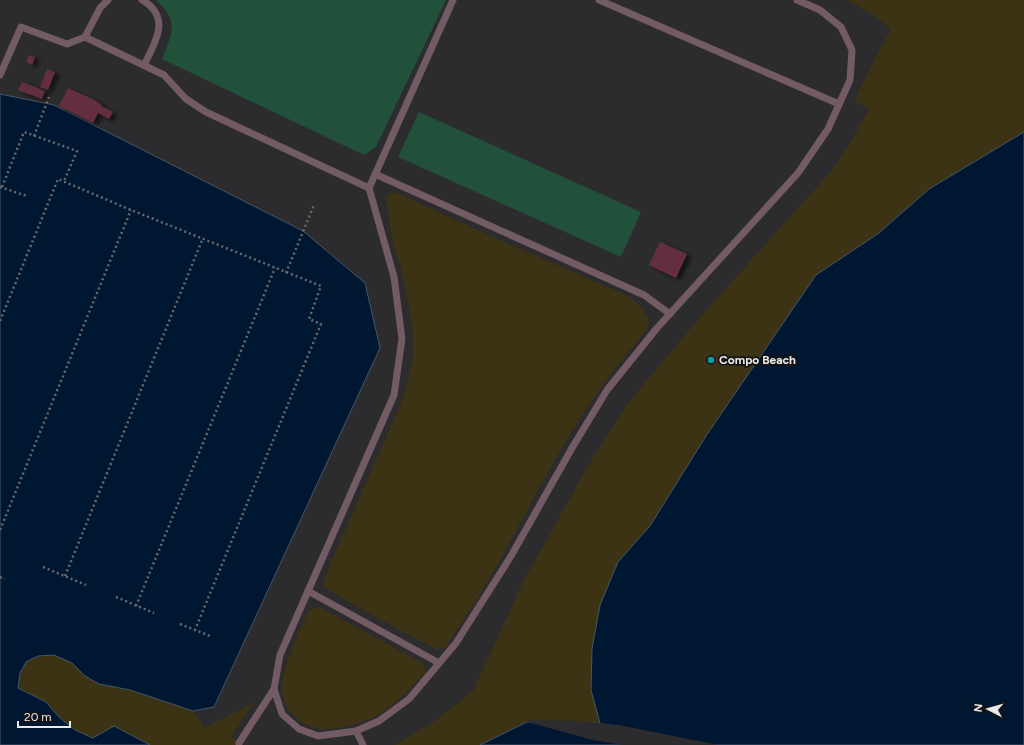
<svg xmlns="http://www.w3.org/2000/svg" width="1024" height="745" viewBox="0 0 1024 745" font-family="Figtree,sans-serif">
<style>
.green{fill:#22513b}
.sand{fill:#3b3313}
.water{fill:#001732;stroke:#465669}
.pier{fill:#2c2b2e}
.building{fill:#622e40;filter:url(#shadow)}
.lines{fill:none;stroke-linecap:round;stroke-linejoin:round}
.path{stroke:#69696b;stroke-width:2.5;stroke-dasharray:2 3;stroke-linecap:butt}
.lane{stroke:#735b66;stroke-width:7}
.culture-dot{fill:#0f9aa8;stroke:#141415;stroke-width:1.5}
.labels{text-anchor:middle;stroke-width:3.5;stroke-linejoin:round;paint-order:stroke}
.poi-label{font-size:12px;font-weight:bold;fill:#e9e9ea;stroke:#141415;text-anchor:start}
</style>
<defs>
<filter id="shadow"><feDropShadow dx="4.5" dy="2.5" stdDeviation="2" flood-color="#0009"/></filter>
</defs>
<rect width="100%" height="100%" fill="#2c2b2e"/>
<!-- green -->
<g class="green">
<path d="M156 0H446L376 147 364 155 162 59C172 32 180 23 156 0Z"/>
<path d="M419 112 641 212 621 257 398 157Z"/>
</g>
<!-- sand -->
<g class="sand">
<path d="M846 0H1024V132L929 189 879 233 706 436 650 526 618 562 591 690 601 723 527 722 480 745H394L432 723 473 691 524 580 589 464 628 403 701 316 833 169 850 143 869 109 854 101 879 51 891 29 871 13Z"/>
<path d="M395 192 482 232 630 297 641 307 649 320 648 328C624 357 601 386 580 418 548 468 522 522 492 574 478 599 461 624 445 648L436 649 366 612 322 586 332 560 400 406 408 381 413 357V335L409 307 400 265 393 245 386 199 387 195Z"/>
<path d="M319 607 424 664 426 672C412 686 398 703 381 713 367 722 339 730 322 729 304 728 285 712 282 694 278 675 301 629 309 610Z"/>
<path d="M54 655 72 663 85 676 99 684 130 690 193 711 205 728 254 702 231 737 243 745H150L114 726 93 739 75 730 59 717 46 702 18 687C22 660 27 657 54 655Z"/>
</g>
<!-- water -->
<g class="water">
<path d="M0 94 54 105 303 231 365 283 380 348 214 707 193 711 130 690 99 684 85 676 72 663 54 655 38 656 26 662 20 673 18 688 46 702 59 717 75 730 93 738 114 726 150 745H0Z"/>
<path d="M1024 132V745H480L527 722 600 723 591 690 592 649 600 605 618 562 650 526 706 436 816 275 879 233 929 189Z"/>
</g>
<!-- pier -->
<path class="pier" d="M528 720 581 721 619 725 718 745H623L593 740 527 722Z"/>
<!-- building -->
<g class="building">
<path d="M29 55 35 57 32 65 26 62Z"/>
<path d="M47 69 55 72 48 90 40 87Z"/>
<path d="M22 82 45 91 42 99 18 90Z"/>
<path d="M68 88 97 101V102L102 105 101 106 113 112 109 119 98 113 93 123 59 106Z"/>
<path d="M660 242 687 254 676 278 649 265Z"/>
</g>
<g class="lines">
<!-- path -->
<g class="path">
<path d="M34 136 49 97"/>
<path d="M0 187 27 196"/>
<path d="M2 187 24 132 77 151 64 181"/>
<path d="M286 273 314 205"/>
<path d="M0 321 58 179 131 210 321 286 309 319 321 324 195 630"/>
<path d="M0 530 131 210"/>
<path d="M43 567 86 585"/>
<path d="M65 576 203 238"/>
<path d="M0 577 5 579"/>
<path d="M116 597 154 613"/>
<path d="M136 606 275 268"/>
<path d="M180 624 210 636"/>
</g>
<!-- lane -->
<g class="lane">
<path d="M142 0C172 17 155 43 144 65"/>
<path d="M453 0 369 188 394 277 402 339 394 395 280 655 274 689 282 714 299 729 318 736 356 731 379 721 409 699 456 643 511 556 572 448 607 390 657 328 798 173 828 129 850 80 852 50 841 27 820 10 797 0"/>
<path d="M599 0 839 104"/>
<path d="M85 37 100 8 108 0"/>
<path d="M0 75 21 27 67 44 85 37 164 75 186 99 206 112 369 188"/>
<path d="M375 174 644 295 670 314"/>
<path d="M308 591 439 663"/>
<path d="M356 731 363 745"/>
<path d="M239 743 274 689"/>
</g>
</g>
<!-- markers -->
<circle class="culture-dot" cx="711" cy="360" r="4"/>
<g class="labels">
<!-- poi labels -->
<g class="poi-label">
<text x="719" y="364">Compo Beach</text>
</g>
</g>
<!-- north arrow -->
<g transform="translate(988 709) rotate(276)" stroke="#141415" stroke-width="3" paint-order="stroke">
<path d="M0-3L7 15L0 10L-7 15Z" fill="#e9e9ea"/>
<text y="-6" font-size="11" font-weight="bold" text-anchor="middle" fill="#e9e9ea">N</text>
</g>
<!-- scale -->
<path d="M18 721v6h52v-6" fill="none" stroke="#e9e9ea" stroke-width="2"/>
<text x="24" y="721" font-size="12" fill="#e9e9ea" stroke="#141415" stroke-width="3" paint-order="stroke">20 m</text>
</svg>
